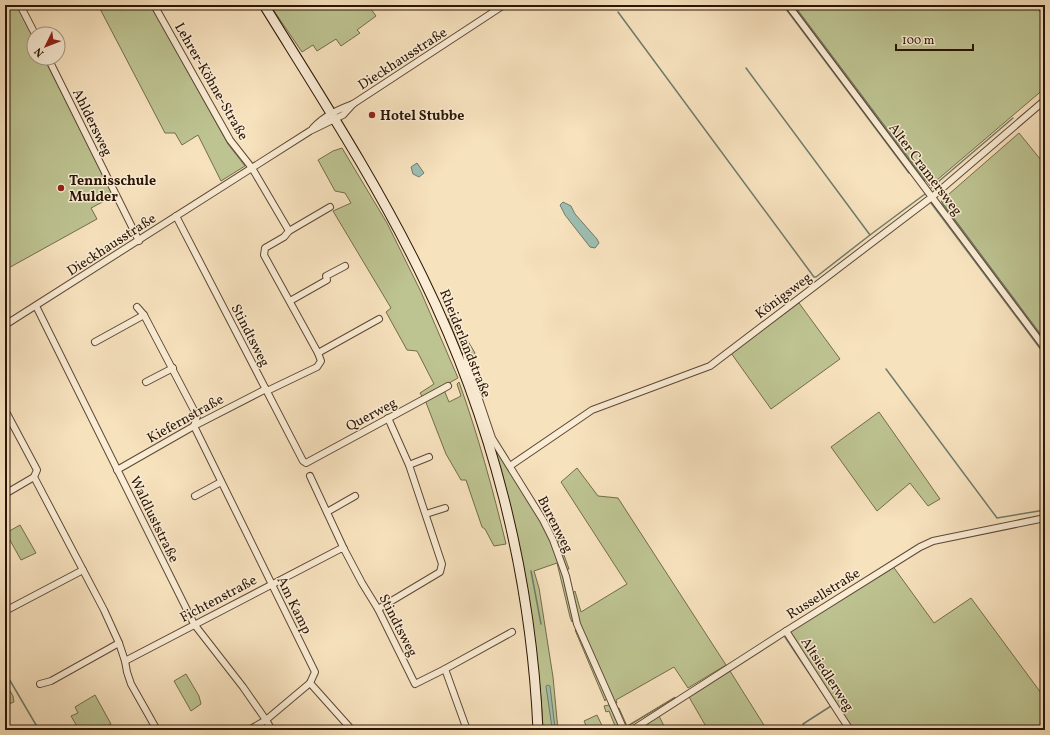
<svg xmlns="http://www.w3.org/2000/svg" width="1050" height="735" viewBox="0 0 1050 735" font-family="Vollkorn,serif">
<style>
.green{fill:#bdc391;stroke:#746c4b}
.water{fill:#9dbeb1;stroke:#6f7a6c}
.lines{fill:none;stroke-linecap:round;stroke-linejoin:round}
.stream{stroke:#6f7a6c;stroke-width:1.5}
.street-casing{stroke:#5d4833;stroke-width:8}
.secondary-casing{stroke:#2a1505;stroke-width:11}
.street{stroke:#faecd5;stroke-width:6}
.secondary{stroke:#faecd5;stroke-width:9}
.poi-dot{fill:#8f2418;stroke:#faecd5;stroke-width:1.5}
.labels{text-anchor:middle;stroke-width:3;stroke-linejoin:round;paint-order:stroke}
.street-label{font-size:14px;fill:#2a1505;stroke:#faecd5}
.poi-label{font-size:14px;font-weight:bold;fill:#2a1505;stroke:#faecd5;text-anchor:start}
</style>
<rect width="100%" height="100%" fill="#f7e2be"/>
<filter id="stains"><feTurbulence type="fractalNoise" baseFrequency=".005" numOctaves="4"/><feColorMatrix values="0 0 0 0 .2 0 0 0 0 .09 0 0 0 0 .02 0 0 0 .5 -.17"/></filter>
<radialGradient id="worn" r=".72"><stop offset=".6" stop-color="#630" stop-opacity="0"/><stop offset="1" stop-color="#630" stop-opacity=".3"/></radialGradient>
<!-- green -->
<g class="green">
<path d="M5 5H17L34 39V58H44L114 196 91 208 97 219 5 270Z"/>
<path d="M98 5H151L228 144 245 166 221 181 198 135 182 145 175 133H165Z"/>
<path d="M270 5H368L376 16 357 30 360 33 341 46 336 39 317 51 313 45 302 52Z"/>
<path d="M794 5H1035L1045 18V88L930 186Z"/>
<path d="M1019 133 1045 165V340L941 201Z"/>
<path d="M342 148 387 223 421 292 458 378 423 398 420 393 434 384 417 351 407 350 386 312 391 308 333 211 351 203 345 193 335 191 318 160 333 151Z"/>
<path d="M799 303 840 359 771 409 731 353Z"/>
<path d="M453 316 475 353 473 357 467 346 460 349 448 319Z"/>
<path d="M459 382C478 435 493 490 506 544L494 546 485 529 482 527 466 480H461L446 454 425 400 444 390 449 402 461 396 457 384Z"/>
<path d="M879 412 940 499 928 506 910 483 877 511 831 447Z"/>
<path d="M491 441 543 523 557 552 574 620 572 622 570 617 557 563 534 571 539 588 553 677 558 730H543C539 632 513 536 491 441Z"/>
<path d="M577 468 598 496 618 498 726 665 688 688 674 667 616 700 617 703H613L577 617 572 594 575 591 581 612 627 584 561 482Z"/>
<path d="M20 525 36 553 21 560 6 533Z"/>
<path d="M556 533 569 569 566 570 554 535Z"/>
<path d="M892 565 934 623 971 598 1044 697 1043 699 1045 702V730H853L790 632Z"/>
<path d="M575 630H578L607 698 605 701Z"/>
<path d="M730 671 767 730H708L689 697Z"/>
<path d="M186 674 199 696 201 704 191 711 174 681Z"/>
<path d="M5 682 13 696 14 702 9 704 5 702Z"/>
<path d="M95 695 111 724 100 730H74L78 728 71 716 78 713 75 707Z"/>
<path d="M675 697V698L625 728 615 709 619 708 627 726Z"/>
<path d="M609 705 620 729 619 730H606L615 726 609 711 606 712 604 706Z"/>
<path d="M597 715 604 730H588L584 721Z"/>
<path d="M659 716 666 730H637Z"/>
</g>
<!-- water -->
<g class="water">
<path d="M417 163 424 173 419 177 413 174 411 167Z"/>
<path d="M563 202 571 206 575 214 597 239 599 243 595 248 590 247 565 215 560 205Z"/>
<path d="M548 685 550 686 555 728H552L546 686Z"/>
</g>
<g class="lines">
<!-- stream -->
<g class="stream">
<path d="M783 5 909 173"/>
<path d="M793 5 925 181"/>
<path d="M1036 5 1045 16"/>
<path d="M618 12 814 277H816L870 235"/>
<path d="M746 68 870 235 925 194"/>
<path d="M931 188 1013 118"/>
<path d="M931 203 1045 355"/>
<path d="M942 203 1045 341"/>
<path d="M886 369 997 518 1045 510"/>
<path d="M1041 527 1045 532"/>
<path d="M531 571 541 624"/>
<path d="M785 637 831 706 803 724 807 730"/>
<path d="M5 672 39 730"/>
</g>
<defs>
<g id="street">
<path d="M20 5 35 34"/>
<path d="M154 5 230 140 252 168 289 231 284 237 265 248 264 255 318 353 321 361 317 367 267 391"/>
<path d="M788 5 1045 348"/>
<path d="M48 58 139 241"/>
<path d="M313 128C324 116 337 110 353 104L504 5"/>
<path d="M176 216 303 461 306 463 448 386"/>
<path d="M289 231 330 207"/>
<path d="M290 301 327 280 326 276 345 266"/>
<path d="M36 306 194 624 243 687 266 720 272 730"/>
<path d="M137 307 144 315 197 416 194 426 315 672 310 683 352 730"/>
<path d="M5 325 310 131 343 115 353 104"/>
<path d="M95 342 144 315"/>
<path d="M318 353 379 319"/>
<path d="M466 355 468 367 492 438 543 520 553 540 566 576 577 624 624 730"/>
<path d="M146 382 173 368"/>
<path d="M5 410 37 470 34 477 104 610 119 643 125 661 127 672 131 684 157 730"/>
<path d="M409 465 429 457"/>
<path d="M510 466 592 410 710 366 932 197 1045 100"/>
<path d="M117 470 194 426 266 389"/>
<path d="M310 476 344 549 362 583 378 609 415 684 445 669"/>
<path d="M5 494 34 477"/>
<path d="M195 496 221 482"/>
<path d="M327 512 355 496"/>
<path d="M426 514 445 508"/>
<path d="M5 607 7 610 83 570"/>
<path d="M378 609 440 572 442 564 409 465 388 418"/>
<path d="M786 631 850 730"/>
<path d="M125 661 340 549H344"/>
<path d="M40 684 51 681 119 643"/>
<path d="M249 730 266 720 310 683"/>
<path d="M467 730 445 669 512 632"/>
<path d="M632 730 786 631 920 547 933 541 1045 518"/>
</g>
<path id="secondary" d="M264 5C319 94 377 183 423 278 492 419 531 573 538 730"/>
</defs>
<!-- street casing -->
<use href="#street" class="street-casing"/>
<!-- secondary casing -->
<use href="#secondary" class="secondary-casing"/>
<!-- street -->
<use href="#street" class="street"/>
<!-- secondary -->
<use href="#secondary" class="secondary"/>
</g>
<!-- markers -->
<g class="poi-dot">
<circle cx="372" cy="115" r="4"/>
<circle cx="61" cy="188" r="4"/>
</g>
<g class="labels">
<!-- street labels -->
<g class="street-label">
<text transform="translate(402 58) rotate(-33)" y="5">Dieckhausstraße</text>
<text transform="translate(212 81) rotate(60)" y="5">Lehrer-Köhne-Straße</text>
<text transform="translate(93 122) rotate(64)" y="5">Ahldersweg</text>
<text transform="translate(926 169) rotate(53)" y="5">Alter Cramersweg</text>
<text transform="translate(111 244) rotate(-33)" y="5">Dieckhausstraße</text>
<text transform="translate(783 295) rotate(-37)" y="5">Königsweg</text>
<text transform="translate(251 335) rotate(63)" y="5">Stindtsweg</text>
<text transform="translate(466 343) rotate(68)" y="5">Rheiderlandstraße</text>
<text transform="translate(371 414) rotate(-28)" y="5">Querweg</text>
<text transform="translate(185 418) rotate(-29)" y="5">Kiefernstraße</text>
<text transform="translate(155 519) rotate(64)" y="5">Waldluststraße</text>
<text transform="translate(556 524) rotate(63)" y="5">Burenweg</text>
<text transform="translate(823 593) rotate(-32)" y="5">Russellstraße</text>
<text transform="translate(218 598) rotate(-28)" y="5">Fichtenstraße</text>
<text transform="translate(295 605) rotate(64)" y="5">Am Kamp</text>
<text transform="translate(399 625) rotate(63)" y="5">Stindtsweg</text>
<text transform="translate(828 674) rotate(57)" y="5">Altsiedlerweg</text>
</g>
<!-- poi labels -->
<g class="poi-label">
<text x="380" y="120">Hotel Stubbe</text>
<text x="69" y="185">Tennisschule<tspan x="69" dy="16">Mulder</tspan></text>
</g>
</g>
<!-- margin -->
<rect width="1050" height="735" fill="none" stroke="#f7e2be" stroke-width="20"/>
<rect x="6" y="6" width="1038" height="723" fill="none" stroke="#2a1505" stroke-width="2"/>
<rect x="10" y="10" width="1030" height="715" fill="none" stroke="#2a1505"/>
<!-- north arrow -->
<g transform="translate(46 46) rotate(227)"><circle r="19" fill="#faecd5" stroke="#a79682"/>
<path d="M0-3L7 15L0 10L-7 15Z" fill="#8f2418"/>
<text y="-6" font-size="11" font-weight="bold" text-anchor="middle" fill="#2a1505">N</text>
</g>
<!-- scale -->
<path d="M896 44v6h77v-6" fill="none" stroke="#2a1505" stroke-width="2"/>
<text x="902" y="44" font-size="12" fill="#2a1505" stroke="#faecd5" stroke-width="3" paint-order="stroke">100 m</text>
<rect width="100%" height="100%" filter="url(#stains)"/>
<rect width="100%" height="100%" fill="url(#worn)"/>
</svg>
